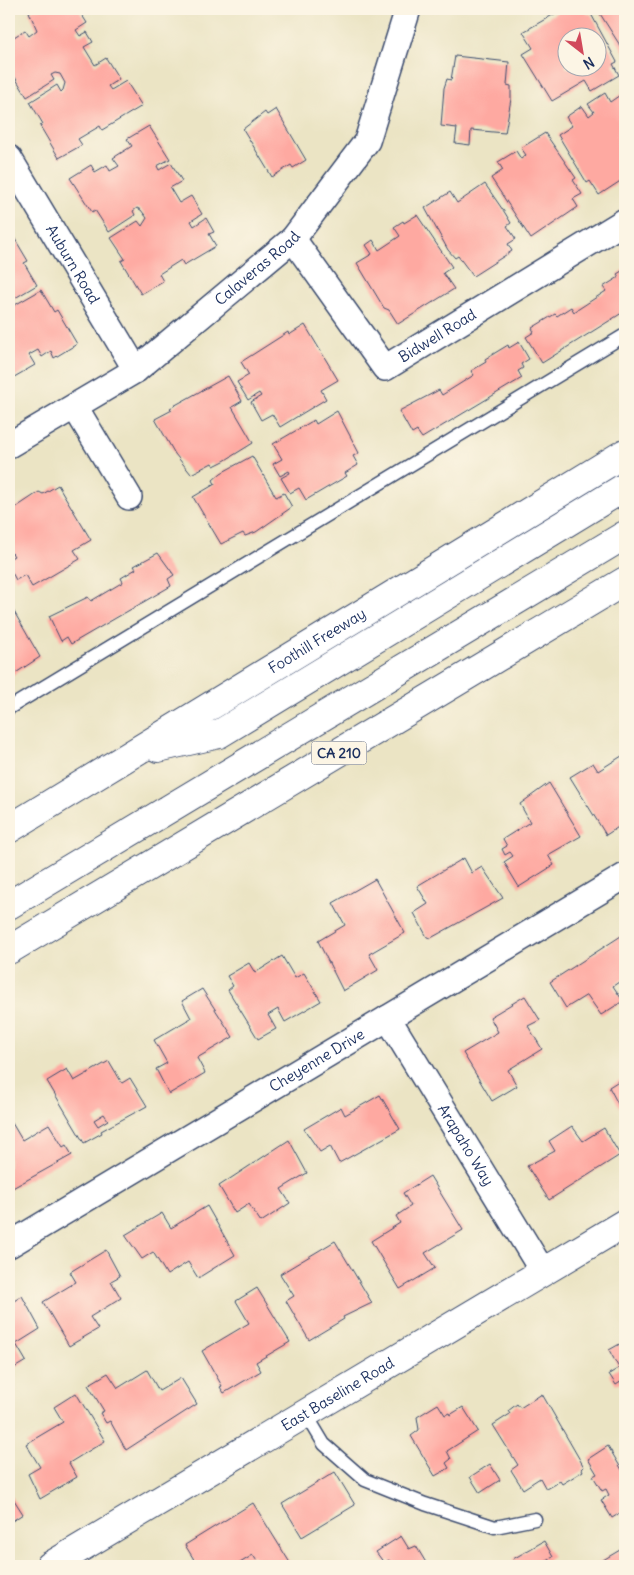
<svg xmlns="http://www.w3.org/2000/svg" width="634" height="1575" viewBox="0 0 634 1575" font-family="Delius,sans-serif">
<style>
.building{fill:#fea9a1;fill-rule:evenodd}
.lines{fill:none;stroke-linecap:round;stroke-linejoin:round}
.service-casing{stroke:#3a4a6d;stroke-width:15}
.minor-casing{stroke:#3a4a6d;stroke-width:28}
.secondary-casing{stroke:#3a4a6d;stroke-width:30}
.motorway-casing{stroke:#3a4a6d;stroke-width:30}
.service{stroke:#fff;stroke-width:12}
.minor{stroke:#fff;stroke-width:25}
.secondary{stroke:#fff;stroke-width:28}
.motorway{stroke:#fff;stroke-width:28}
.labels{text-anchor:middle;stroke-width:4.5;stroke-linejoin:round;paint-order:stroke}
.shield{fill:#fcf5e5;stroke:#5e6a86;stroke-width:1}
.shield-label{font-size:14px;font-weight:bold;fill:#1b2f5e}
.street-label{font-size:15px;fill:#1b2f5e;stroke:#fcf5e5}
</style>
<rect width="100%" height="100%" fill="#fcf5e5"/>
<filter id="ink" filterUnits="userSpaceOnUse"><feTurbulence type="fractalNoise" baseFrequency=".02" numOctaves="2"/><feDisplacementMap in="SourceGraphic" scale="10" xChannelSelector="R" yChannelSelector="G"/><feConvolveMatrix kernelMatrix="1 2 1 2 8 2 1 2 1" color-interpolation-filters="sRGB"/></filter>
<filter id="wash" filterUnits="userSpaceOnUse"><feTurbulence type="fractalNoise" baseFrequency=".0096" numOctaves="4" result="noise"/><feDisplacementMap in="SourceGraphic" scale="20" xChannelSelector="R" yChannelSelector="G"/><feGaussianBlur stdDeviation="1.12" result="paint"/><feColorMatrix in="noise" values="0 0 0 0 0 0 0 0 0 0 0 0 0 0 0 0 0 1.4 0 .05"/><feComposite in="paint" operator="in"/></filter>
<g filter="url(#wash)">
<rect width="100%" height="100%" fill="#ebe4c4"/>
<g id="blocks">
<!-- building -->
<g class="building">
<path d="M34 9H78L87 23 76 30 80 36 87 32 93 42 84 47 95 65 106 58 119 79 108 86 111 90 126 81 142 106 102 130 100 126 78 139 82 145 59 158 40 126 43 124 30 102 57 85 61 92 63 90 65 83 60 74 55 73 51 75 54 80 27 97 13 74H9V29L14 37 25 30 29 36 37 30 29 12Z"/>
<path d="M563 9H584L587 14H591L617 62 613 64 619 75 592 91 586 81 552 101 523 54 533 48 523 32ZM566 38H596V68H566Z"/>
<path d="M597 9H625V53L616 39Z"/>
<path d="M455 56 509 62 507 85 511 86V99L505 133 471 130 470 145 455 143 457 128 441 126 444 88 447 79 451 80Z"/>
<path d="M605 93 610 102 623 93 625 97V178L599 195 590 181 587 183 558 135 572 126 566 117 582 106 589 116 594 112 588 104Z"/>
<path d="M276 109 306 160 293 168 291 165 272 177 243 129 265 112 267 115Z"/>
<path d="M149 126 170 159 157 166 159 170 171 163 182 181 170 188 179 203 191 196 202 214 191 221 194 226 206 218 214 232 209 234 216 246 184 265 181 260 159 274 163 281 141 294 121 261 125 259 111 238 138 221 142 226 147 218 141 210 137 208 133 211 135 215 109 232 95 210 92 212 70 178 91 165 95 172 107 165 110 171 119 166 113 158 132 146 127 139Z"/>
<path d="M545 133 576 178 573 180 582 194 573 199 578 207 531 239 491 178 503 170 498 162 516 151 521 159 526 155 521 148Z"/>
<path d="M485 184 505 213 511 223 507 226 516 239 508 244 512 251 473 276 458 256 455 258 448 250 425 208 450 192 457 203Z"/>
<path d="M417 215 452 267 443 273 454 289 398 324 389 310 384 308 357 263 372 254 366 245 373 240 379 250 400 236 394 227 403 221 404 223Z"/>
<path d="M9 229 28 261 24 263 37 285 10 301 13 306 41 290 54 312 57 310 77 344 54 358 51 351 42 357 38 350 29 355 35 365 9 380Z"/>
<path d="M625 269V311L542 363 526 337 534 332 532 328 555 314 557 316 571 307 574 312 606 291 603 287 619 277 617 274Z"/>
<path d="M305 325 338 380 321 390 326 399 280 427 272 414 261 420 251 402 261 396 259 393 248 400 237 382 249 375 241 362 288 332 289 335Z"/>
<path d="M519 342 529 359 521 364 523 368 518 371 522 378 422 438 417 431 412 434 399 411 439 390 442 395 474 375 471 371 486 362 485 359 508 345 509 348Z"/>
<path d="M228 376 242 401 232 407 253 443 224 461 214 466 212 463 191 474 175 454 155 419 172 410 170 408Z"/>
<path d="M337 411 359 453 353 456 358 465 345 473 347 476 306 500 299 488 290 493 281 478 290 473 289 471 280 476 273 464 282 459 273 444 314 420 316 424Z"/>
<path d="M252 456 276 497 284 493 292 507 256 532 245 536 243 533 221 544 193 497 215 484 213 480 221 473Z"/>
<path d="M58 485 91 540 74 550 80 559 32 587 25 575 16 580 9 567V559L14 556 12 553 9 554V512L39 492 43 494Z"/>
<path d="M158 553 174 575 168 579 171 586 71 644 67 637 61 641 49 616 88 597 91 601 123 582 121 578 136 569 134 566Z"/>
<path d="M9 603 40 657 11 676 9 675Z"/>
<path d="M625 754V820L622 822 623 824 606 835 570 777 593 763 598 771Z"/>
<path d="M549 783 581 836 548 855 554 865 519 887 504 862 513 856 510 852 505 855 502 849 507 846 503 839 530 822 520 804Z"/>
<path d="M464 858 472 873 482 867 503 898 431 938 427 937 414 913 428 904 417 886Z"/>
<path d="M375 879 405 933 369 954 378 970 343 991 318 941 345 925 333 903Z"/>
<path d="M621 936 625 943V978L613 986 623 1001 601 1015 587 995 566 1008 550 982Z"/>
<path d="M282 956 295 978 304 973 321 1001 285 1022 278 1009 268 1015 276 1029 258 1039 228 990 233 986 227 976 249 963 255 973Z"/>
<path d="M202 989 233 1037 197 1058 205 1073 169 1094 156 1069 167 1063 154 1040 191 1018 182 1001Z"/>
<path d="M525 996 540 1020 528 1026 542 1049 508 1070 517 1086 492 1101 463 1053 498 1032 490 1017Z"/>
<path d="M109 1061 122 1083 130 1078 147 1106 101 1131 102 1133 84 1143 47 1081 67 1069 74 1081ZM104 1114 108 1120 98 1126 94 1120Z"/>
<path d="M625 1077V1117L609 1087Z"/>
<path d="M380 1095 400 1129 339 1163 330 1146 320 1152 304 1129 341 1107 345 1115Z"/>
<path d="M12 1123 22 1140 49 1124 63 1147 66 1145 72 1155 9 1190V1125Z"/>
<path d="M572 1126 583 1141 604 1128 620 1155 549 1200 527 1166 555 1151 549 1141Z"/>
<path d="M289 1140 307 1173 281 1189 290 1203 261 1222 249 1204 235 1213 219 1186Z"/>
<path d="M430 1176 463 1230 425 1253 435 1268 400 1289 371 1241 400 1223 396 1216 411 1206 403 1193Z"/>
<path d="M207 1206 235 1255 198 1278 188 1262 167 1275 153 1252 142 1259 125 1235 162 1213 171 1228Z"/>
<path d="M335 1241 372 1303 343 1317 344 1319 309 1340 286 1301 294 1296 280 1274Z"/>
<path d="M106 1250 120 1276 111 1281 121 1298 90 1317 98 1329 69 1346 43 1302 76 1282 70 1272Z"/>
<path d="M257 1288 290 1342 256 1362 261 1371 224 1393 220 1387 222 1386 202 1351 249 1323 236 1301Z"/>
<path d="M22 1296 40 1329 16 1344 26 1361 9 1371V1304Z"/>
<path d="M625 1341V1386L622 1381 616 1385 609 1374 619 1368 609 1350Z"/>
<path d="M147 1370 159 1391 181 1378 197 1404 126 1450 110 1421 106 1423 100 1413 104 1411 88 1385 108 1373 118 1388Z"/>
<path d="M76 1393 105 1441 69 1463 77 1477 40 1499 28 1474 40 1467 26 1444 63 1422 54 1407Z"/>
<path d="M542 1394 584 1467 582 1469 583 1471 562 1484 560 1481 546 1489 540 1478 523 1489 511 1470 518 1465 493 1425 510 1414 508 1411 517 1404 520 1408Z"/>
<path d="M438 1404 445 1415 449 1413 450 1415 463 1407 478 1431 447 1451 451 1459 446 1463 449 1468 435 1476 411 1436 419 1430 417 1417Z"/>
<path d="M608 1446 625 1475V1510L612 1518 601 1500 609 1495 606 1489 602 1491 593 1476 597 1474 588 1459Z"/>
<path d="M490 1464 500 1480 480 1493 470 1477Z"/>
<path d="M335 1472 355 1505 302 1537 282 1504Z"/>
<path d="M9 1492 23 1514 9 1523Z"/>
<path d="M253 1503 292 1566H260L253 1555 235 1566H198L185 1545Z"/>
<path d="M401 1536 409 1549 416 1546 428 1566H392L389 1560 384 1563 376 1552Z"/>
<path d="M544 1541 553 1557 537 1566H517L513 1559Z"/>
<path d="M625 1547V1566H593Z"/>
</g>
</g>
</g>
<g filter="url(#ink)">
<use href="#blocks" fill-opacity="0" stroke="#3a4a6d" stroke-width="1"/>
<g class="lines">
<defs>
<g id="service">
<path d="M9 708 625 335"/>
<path d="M306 1414 324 1444 365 1480 425 1504 495 1527 535 1519"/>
</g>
<g id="minor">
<path id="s1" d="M9 158 136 370"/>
<path id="s2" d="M293 239 385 368 625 221"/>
<path d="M75 407 129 497"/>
<path id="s3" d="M9 445 136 370 293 239 367 141 408 9"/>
<path id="s4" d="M388 1018 543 1272"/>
<path id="s5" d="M9 1245 625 876"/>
</g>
<g id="secondary">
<path id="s6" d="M50 1566 625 1223"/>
</g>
<g id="motorway">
<path d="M158 748 219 734 625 487"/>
<path id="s7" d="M9 829 625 453"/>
<path d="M9 905 625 535"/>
<path d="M9 950 625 581"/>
</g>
</defs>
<!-- service casing -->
<use href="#service" class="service-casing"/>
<!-- minor casing -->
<use href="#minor" class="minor-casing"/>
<!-- secondary casing -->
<use href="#secondary" class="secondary-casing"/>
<!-- motorway casing -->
<use href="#motorway" class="motorway-casing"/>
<!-- service -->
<use href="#service" class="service"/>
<!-- minor -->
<use href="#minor" class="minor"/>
<!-- secondary -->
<use href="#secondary" class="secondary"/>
<!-- motorway -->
<use href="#motorway" class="motorway"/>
</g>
</g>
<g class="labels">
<!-- shield labels -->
<rect class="shield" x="311.5" y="741.5" width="55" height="23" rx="4"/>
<g class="shield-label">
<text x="339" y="758">CA 210</text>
</g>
<!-- street labels -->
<g class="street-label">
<text dy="5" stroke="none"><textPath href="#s1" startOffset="124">Auburn Road</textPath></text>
<text dy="5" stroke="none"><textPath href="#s3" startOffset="306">Calaveras Road</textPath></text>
<text dy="5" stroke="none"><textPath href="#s2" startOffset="220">Bidwell Road</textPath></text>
<text dy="5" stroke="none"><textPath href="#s7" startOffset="361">Foothill Freeway</textPath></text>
<text dy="5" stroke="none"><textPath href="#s5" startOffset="359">Cheyenne Drive</textPath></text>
<text dy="5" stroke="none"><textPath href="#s4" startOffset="149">Arapaho Way</textPath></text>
<text dy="5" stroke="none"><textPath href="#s6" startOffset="335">East Baseline Road</textPath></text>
</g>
</g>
<!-- margin -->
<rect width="634" height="1575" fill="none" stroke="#fcf5e5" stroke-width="30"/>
<!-- north arrow -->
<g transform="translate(582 52) rotate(149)"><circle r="24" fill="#fcf5e5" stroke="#a2a6af"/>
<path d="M0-4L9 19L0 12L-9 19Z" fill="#d1495b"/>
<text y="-8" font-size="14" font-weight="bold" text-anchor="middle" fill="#1b2f5e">N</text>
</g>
</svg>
